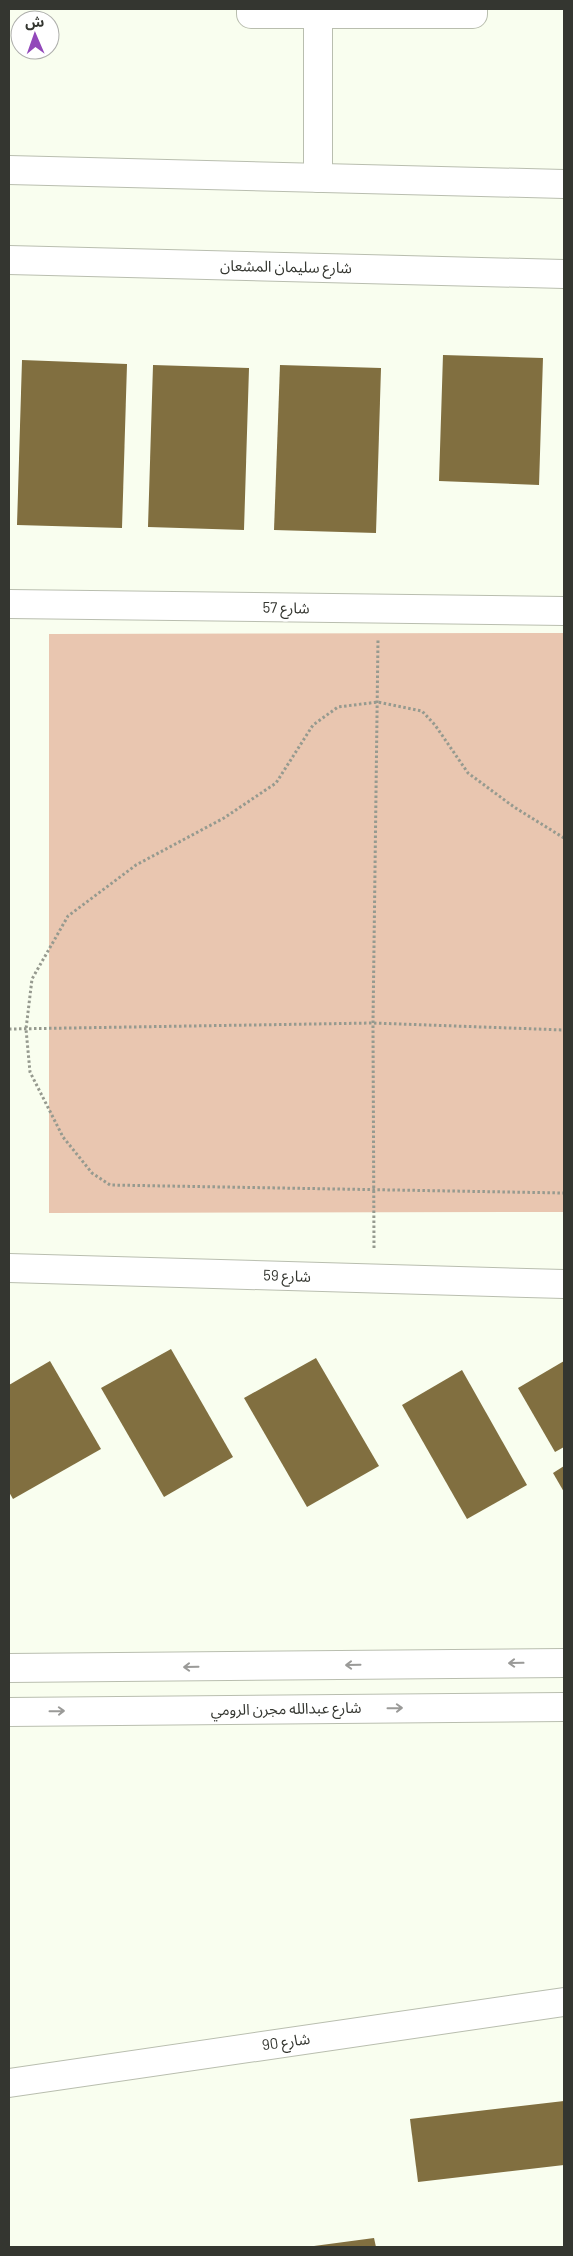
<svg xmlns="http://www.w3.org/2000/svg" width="573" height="2256" viewBox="0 0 573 2256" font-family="Barlow,'Noto Sans Arabic',sans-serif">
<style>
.green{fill:#e9c6b0}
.building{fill:#816f40}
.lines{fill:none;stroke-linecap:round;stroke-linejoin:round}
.minor-casing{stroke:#b9beaf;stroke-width:30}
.major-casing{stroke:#b9beaf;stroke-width:30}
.path{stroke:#969a8f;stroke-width:3;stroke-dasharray:2.5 2.5;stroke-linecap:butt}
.minor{stroke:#fff;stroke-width:28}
.major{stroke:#fff;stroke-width:28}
.oneway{stroke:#9a9a98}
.labels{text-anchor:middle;stroke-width:5;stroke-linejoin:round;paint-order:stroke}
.street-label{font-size:15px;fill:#343630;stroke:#fff}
</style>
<rect width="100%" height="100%" fill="#f9feef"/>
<!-- green -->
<path class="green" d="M564 633V1212L49 1213V634Z"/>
<!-- building -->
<g class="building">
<path d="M443 355 543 358 539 485 439 481Z"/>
<path d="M22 360 127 364 122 528 17 525Z"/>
<path d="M153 365 249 368 244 530 148 527Z"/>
<path d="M280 365 381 368 376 533 274 530Z"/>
<path d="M171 1349 233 1457 164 1497 101 1388Z"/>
<path d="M316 1358 379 1466 307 1507 244 1398Z"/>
<path d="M50 1361 101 1449 13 1499 9 1492V1385Z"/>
<path d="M564 1361V1447L555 1452 518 1388Z"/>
<path d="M462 1370 527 1485 467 1519 402 1405Z"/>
<path d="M564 1466V1492L553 1473Z"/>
<path d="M564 2101V2165L418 2182 410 2119Z"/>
<path d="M374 2238 376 2247H314V2246Z"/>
</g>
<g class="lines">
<defs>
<g id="minor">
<path d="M251 9V14H473V9"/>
<path d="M9 170 564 184"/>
<path d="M318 178V13"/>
<path d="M9 260 564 274"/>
<path d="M9 604 564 611"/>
<path d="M9 1268 564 1284"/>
<path d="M9 2083 564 2002"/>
</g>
<g id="major">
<path d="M9 1668 564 1663"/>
<path d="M9 1712 564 1707"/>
</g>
</defs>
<!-- minor casing -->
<use href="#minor" class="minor-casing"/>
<!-- major casing -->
<use href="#major" class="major-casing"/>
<!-- path -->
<g class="path">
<path d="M564 838 514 807 468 773 435 725 422 711 378 702 338 707 313 725 276 783 224 818 136 865 68 916 32 979 26 1029 30 1072 63 1137 92 1173 110 1185 564 1193"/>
<path d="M9 1029 373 1023 564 1030"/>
<path d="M374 1248 373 1023 378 639"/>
</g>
<!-- minor -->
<use href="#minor" class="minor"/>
<!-- major -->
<use href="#major" class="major"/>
</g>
<!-- one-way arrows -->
<defs><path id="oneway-shaft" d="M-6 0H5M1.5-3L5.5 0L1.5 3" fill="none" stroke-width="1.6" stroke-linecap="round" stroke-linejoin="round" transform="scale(1.25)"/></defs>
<g class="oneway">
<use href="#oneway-shaft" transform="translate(516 1663) rotate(179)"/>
<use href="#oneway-shaft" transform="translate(353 1665) rotate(179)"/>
<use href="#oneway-shaft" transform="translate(191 1667) rotate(179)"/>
<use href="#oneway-shaft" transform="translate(395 1708) rotate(-1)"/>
<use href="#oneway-shaft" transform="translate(57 1711) rotate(-1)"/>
</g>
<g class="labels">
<!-- street labels -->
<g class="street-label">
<text transform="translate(286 267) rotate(1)" y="5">شارع سليمان المشعان</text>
<text transform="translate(286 608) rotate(1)" y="5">شارع 57</text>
<text transform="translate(287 1276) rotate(2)" y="5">شارع 59</text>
<text transform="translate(286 1709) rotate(-1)" y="5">شارع عبدالله مجرن الرومي</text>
<text transform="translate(286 2042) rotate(-8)" y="5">شارع 90</text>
</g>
</g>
<!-- border -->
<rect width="573" height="2256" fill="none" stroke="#343630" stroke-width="20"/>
<!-- north arrow -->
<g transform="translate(35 35) rotate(358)"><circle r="24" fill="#ffffff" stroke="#aeafac"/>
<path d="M0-4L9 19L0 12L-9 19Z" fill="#9248ba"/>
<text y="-8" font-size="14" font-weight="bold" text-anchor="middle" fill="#343630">ش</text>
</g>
</svg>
